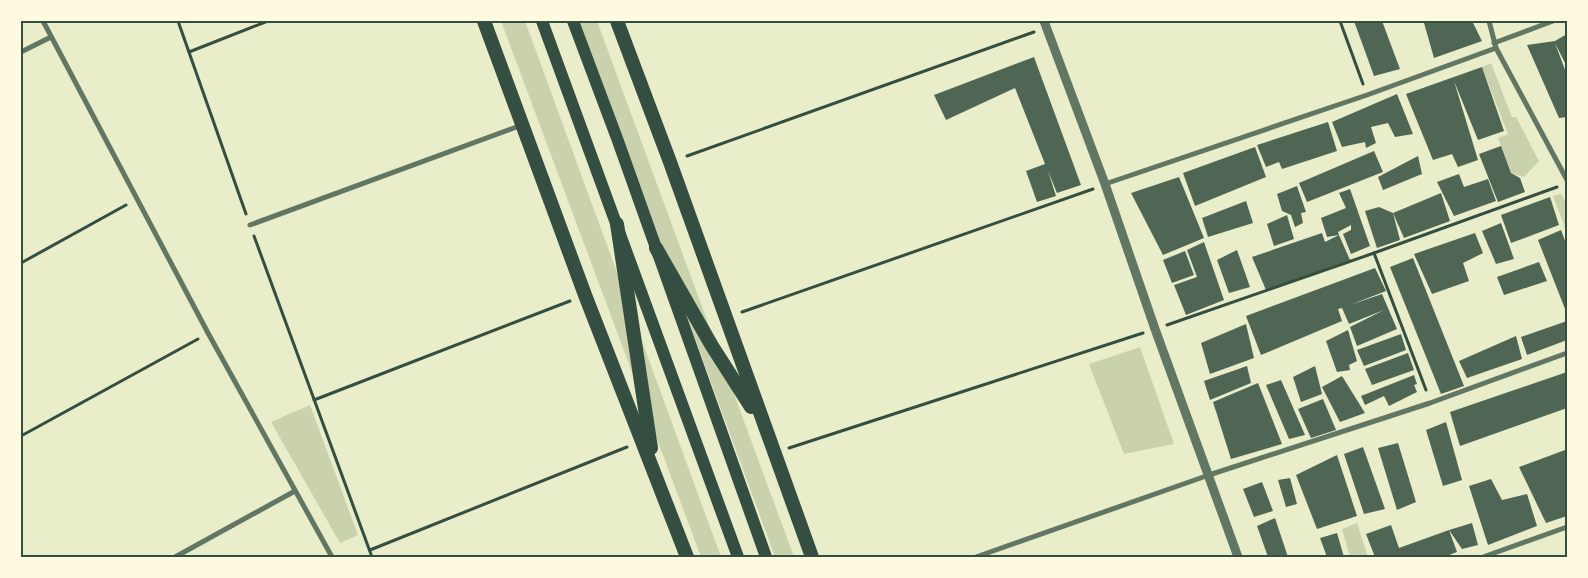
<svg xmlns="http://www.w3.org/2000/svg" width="1588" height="578" viewBox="0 0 1588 578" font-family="'Public Sans',sans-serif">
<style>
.green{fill:#cad2ad}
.building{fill:#4f6655}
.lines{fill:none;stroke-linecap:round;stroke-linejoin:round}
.path{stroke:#344e41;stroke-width:3}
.minor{stroke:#617663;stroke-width:5}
.tertiary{stroke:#617663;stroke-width:9}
.primary{stroke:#344e41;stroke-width:12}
.trunk{stroke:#344e41;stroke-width:14}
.neatline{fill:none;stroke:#344e41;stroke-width:2}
</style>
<rect width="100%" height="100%" fill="#e9edc9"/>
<!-- green -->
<g class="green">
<path d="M501 21H525L721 557H701Z"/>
<path d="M579 21H597L794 557H775Z"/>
<path d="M1491 63 1512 117H1516L1539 161 1524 177 1511 173 1498 138 1508 134 1482 67Z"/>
<path d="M1561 194 1567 203V233L1553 196Z"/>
<path d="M1140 347 1174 444 1124 454 1089 364Z"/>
<path d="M310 405 358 535 340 543 271 422Z"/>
<path d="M1357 523 1368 557H1350L1342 529Z"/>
</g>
<!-- building -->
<g class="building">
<path d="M1354 21H1382L1400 69 1374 76Z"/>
<path d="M1430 21H1472L1482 41 1434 58 1424 23Z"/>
<path d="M1567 34V67L1555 43 1567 75V117L1559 118 1527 45 1555 41Z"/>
<path d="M1034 57 1081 185 1057 193 1048 171 1056 196 1037 202 1026 171 1045 164 1015 88 946 120 934 95Z"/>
<path d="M1482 67 1504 131 1478 140 1454 81 1478 160 1458 167 1452 154 1433 160 1406 94Z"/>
<path d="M1397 94 1413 134 1395 137 1388 123 1371 127 1376 143 1366 148 1365 142 1342 147 1332 122Z"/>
<path d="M1328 122 1337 151 1282 169 1279 162 1266 167 1257 145Z"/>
<path d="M1501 146 1511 173 1520 178 1525 192 1498 202 1479 154Z"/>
<path d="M1255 147 1266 177 1195 206 1183 173Z"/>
<path d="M1374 151 1383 172 1307 202 1299 183Z"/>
<path d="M1418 156 1422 174 1383 190 1378 177Z"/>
<path d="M1459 174 1464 187 1488 179 1496 201 1454 216 1437 182Z"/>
<path d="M1179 177 1204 238 1163 255 1131 193Z"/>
<path d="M1297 186 1306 212 1301 213 1303 223 1295 227 1291 215 1282 211 1277 194Z"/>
<path d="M1350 189 1370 246 1351 254 1343 234 1351 230V225L1338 232 1339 235 1327 237 1321 218 1346 208 1339 193Z"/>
<path d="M1441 193 1450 221 1404 238 1393 213Z"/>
<path d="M1550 197 1559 225 1511 243 1501 215Z"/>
<path d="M1246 201 1253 223 1208 237 1202 218Z"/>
<path d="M1379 207 1393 213 1400 240 1377 248 1365 211Z"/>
<path d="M1287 215 1294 239 1274 246 1267 224Z"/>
<path d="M1501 223 1514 259 1496 264 1482 231Z"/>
<path d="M1561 230 1567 246V314L1538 240Z"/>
<path d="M1322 233 1325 242 1339 235 1350 260 1266 290 1252 257Z"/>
<path d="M1475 233 1483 253 1463 263 1469 281 1432 294 1414 254Z"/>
<path d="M1204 242 1224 300 1186 315 1174 285 1197 277 1187 250Z"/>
<path d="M1237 250 1250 287 1229 293 1217 260Z"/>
<path d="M1185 251 1194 275 1172 283 1163 260Z"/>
<path d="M1413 258 1464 386 1441 394 1390 267Z"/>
<path d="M1539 262 1547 281 1504 295 1497 277Z"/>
<path d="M1375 268 1386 291 1350 305 1382 294 1397 329 1357 346 1350 327 1384 310 1349 324 1342 308 1338 309 1342 321 1261 355 1246 316Z"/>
<path d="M1567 321V340L1527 355 1521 337Z"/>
<path d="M1246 324 1254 358 1210 374 1201 343Z"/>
<path d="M1348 330 1357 361 1349 365 1350 370 1337 372 1326 341Z"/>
<path d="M1401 334 1406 350 1364 366 1357 350Z"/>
<path d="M1516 336 1522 359 1467 378 1459 361Z"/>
<path d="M1408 353 1414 370 1372 385 1365 369Z"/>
<path d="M1247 366 1251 383 1210 400 1204 381Z"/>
<path d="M1315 366 1322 394 1301 402 1293 377Z"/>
<path d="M1567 372V408L1460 446 1450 412Z"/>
<path d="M1414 375 1417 384 1414 385 1417 392 1389 406 1384 396 1365 405 1361 396Z"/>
<path d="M1342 376 1365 413 1340 422 1322 387Z"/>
<path d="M1281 380 1305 435 1289 439 1266 385Z"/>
<path d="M1258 383 1282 444 1231 459 1213 402Z"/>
<path d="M1323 399 1336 430 1311 438 1298 409Z"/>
<path d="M1446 422 1462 480 1443 486 1426 430Z"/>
<path d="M1398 443 1416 502 1397 510 1378 448Z"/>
<path d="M1363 447 1385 509 1364 514 1344 454Z"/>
<path d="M1565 450 1567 456V516L1546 523 1519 467Z"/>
<path d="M1337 455 1357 516 1317 529 1296 475Z"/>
<path d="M1290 478 1297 504 1286 507 1278 480Z"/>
<path d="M1491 479 1502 500 1527 494 1537 526 1488 545 1469 486Z"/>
<path d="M1262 482 1273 511 1254 517 1243 489Z"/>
<path d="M1275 518 1288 557H1268L1257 526Z"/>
<path d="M1472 523 1478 545 1462 549 1449 530 1457 552 1444 557H1375L1366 534 1391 525 1399 548 1449 530Z"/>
<path d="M1337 533 1344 557H1327L1320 538Z"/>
</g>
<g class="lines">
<!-- path -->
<g class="path">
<path d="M178 21 246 214"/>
<path d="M1340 21 1363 84"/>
<path d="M189 52 268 21"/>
<path d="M687 156 1034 32"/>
<path d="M254 236 372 557"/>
<path d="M1374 253 1426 390"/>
<path d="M21 263 126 205"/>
<path d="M742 312 1093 189"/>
<path d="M1167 325 1374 253 1557 187"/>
<path d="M314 400 570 301"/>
<path d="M21 436 198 339"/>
<path d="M789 448 1143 333"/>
<path d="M370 550 627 447"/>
</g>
<!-- minor -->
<g class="minor">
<path d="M43 21 208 333 332 557"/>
<path d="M1489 21 1496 48 1567 180"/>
<path d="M1494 43 1553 21"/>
<path d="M21 52 51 37"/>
<path d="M1105 184 1367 95 1496 48"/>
<path d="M250 225 522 125"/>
<path d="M175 557 295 491"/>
<path d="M976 557 1209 475 1430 403 1567 353"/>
<path d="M1483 557 1567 527"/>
</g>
<!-- tertiary -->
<path class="tertiary" d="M1044 21 1105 184 1155 329 1238 557"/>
<!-- primary -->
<g class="primary">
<path d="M542 21 738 557"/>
<path d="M573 21 618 141 766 557"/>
</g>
<!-- trunk -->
<g class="trunk">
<path d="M484 21 585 295 687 557"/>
<path d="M617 21 670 162 812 557"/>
<path d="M617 224 651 448"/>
<path d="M656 248 712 346 751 407"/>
</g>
</g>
<!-- border -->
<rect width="1588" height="578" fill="none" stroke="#fefae0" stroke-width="45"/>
<rect x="22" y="22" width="1544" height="534" class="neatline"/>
</svg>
